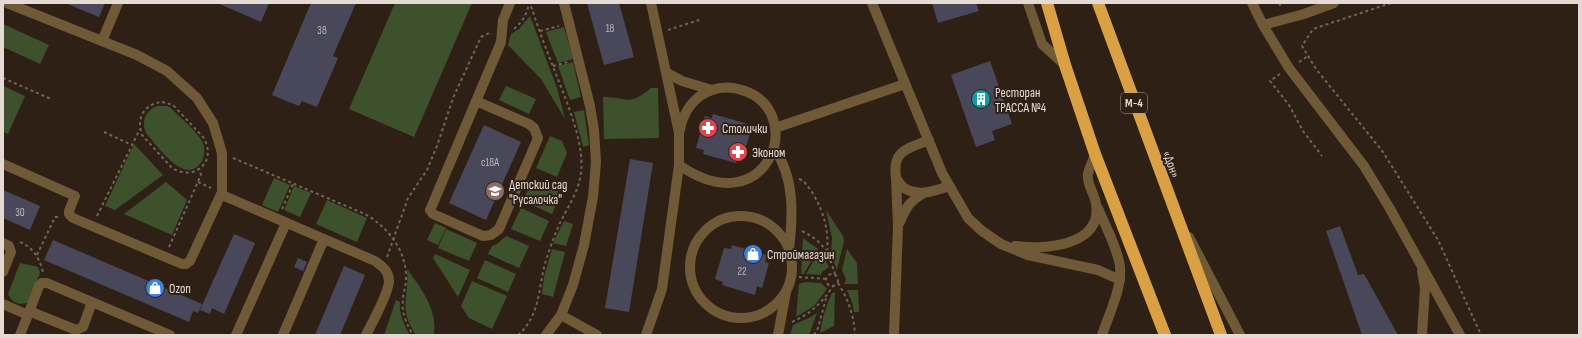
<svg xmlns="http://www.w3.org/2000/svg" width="1582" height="338" viewBox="0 0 1582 338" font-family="'Sofia Sans Condensed',sans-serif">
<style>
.green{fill:#3d512c}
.building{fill:#49485b}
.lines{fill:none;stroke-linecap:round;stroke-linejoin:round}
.path{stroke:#71645a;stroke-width:2;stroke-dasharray:3 3;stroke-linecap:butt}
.minor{stroke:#6f5937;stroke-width:10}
.highway{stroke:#d9a144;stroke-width:12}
.labels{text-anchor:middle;stroke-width:4;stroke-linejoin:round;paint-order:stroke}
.number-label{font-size:11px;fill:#beb6b5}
.shield{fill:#2f2015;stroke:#aea29a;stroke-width:1}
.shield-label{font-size:12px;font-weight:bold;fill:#e5dad3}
.poi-label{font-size:13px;fill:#e5dad3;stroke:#2f2015;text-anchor:start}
.street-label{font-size:13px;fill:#e5dad3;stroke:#2f2015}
</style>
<rect width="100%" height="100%" fill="#2f2015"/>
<!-- green -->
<g class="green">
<path d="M395 3H472L414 137 349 109Z"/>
<path d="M530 16 557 88 565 119 541 79 508 45 511 34 519 29Z"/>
<path d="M3 24 49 45 40 64 3 47Z"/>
<path d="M564 27 573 59 558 63 546 32Z"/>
<path d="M573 62 581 97 570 100 558 66Z"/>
<path d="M3 86 25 96 8 134 3 132Z"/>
<path d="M506 86 536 99 529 114 499 100Z"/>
<path d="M651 88H658L659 138 604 139 603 97C628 97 628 107 651 88Z"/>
<path d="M157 106H167L171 108C180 118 197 131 203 143 205 148 205 155 202 161 185 188 157 145 146 133 141 121 145 111 157 106Z"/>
<path d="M584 110 589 145 583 147 574 112Z"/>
<path d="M550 136 562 141 567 153 557 177 536 168Z"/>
<path d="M134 144 163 175 115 210 105 206Z"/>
<path d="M274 178 290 185 278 212 262 205Z"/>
<path d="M532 180 561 193 552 214 523 201Z"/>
<path d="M166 182 187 200 172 235 124 214Z"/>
<path d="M294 186 311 193 300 217 284 210Z"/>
<path d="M327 200 367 218 357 242 316 224Z"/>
<path d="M521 208 549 221 540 241 511 229Z"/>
<path d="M826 210 843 236 844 241 837 270 831 255 832 238Z"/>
<path d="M564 221 573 224 566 246 553 243Z"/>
<path d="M435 223 446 228 438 245 427 240Z"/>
<path d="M446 229 477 243 469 261 438 248Z"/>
<path d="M506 236 529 246 519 268 488 254 492 246 497 244Z"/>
<path d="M803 238 818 249 804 274H801Z"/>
<path d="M552 249 565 252 553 297 542 294 544 277Z"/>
<path d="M847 249 857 263 858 284H844L846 279 842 270Z"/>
<path d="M820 250 829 267 822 272 821 275 806 274Z"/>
<path d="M435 254 470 270 458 297 433 258Z"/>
<path d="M485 260 516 274 508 292 477 278Z"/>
<path d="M20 263 38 267 40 273 31 298 27 303C17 305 13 303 8 294Z"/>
<path d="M407 269C421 288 438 310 434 335H416C397 307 410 297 407 269Z"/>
<path d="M472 281 507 296 492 329 469 318 461 306Z"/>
<path d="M805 282 821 283 827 289 814 306 796 317 799 284Z"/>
<path d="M847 290H858L859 312H854L853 305Z"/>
<path d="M835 292 834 326 820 333C822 319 826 306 832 293Z"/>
<path d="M396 300 400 302C399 314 404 325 410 335H384Z"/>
<path d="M817 313 809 335H790L793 325 809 318Z"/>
</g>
<!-- building -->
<g class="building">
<path d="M65 3H105L99 17Z"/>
<path d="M217 3H269L261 22Z"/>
<path d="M311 3H356L333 56 338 58 317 107 302 101 299 106 272 95Z"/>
<path d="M587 3H619L634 57 604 65Z"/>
<path d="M932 3H976L979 11 938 23Z"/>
<path d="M990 61 1012 124 992 131 995 140 976 147 951 75Z"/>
<path d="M713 114 748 124 746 131 750 133 743 157 738 156 736 163 703 154 704 150 696 148 705 116 712 118Z"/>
<path d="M484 125 521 142 486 220 449 203Z"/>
<path d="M630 159 653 163 629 312 605 308Z"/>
<path d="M3 190 40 206 30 230 3 218Z"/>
<path d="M1340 226 1358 275 1364 274 1398 335H1362L1326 231Z"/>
<path d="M234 234 255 243 224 314 212 308 210 314 200 310Z"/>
<path d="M53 240 202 304 198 313 193 311 189 322 44 260Z"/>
<path d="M732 245 767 255 765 262 769 263 762 288 757 286 755 295 722 285 723 282 715 279 724 248 731 249Z"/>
<path d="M298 258 307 262 303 271 294 267Z"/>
<path d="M344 266 365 275 340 335H315Z"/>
</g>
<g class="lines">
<!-- path -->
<g class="path">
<path d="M1279 3 1282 8"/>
<path d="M1391 3 1313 29 1302 46 1316 69 1383 152 1438 240 1481 335"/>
<path d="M514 29C523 21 527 14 529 3"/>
<path d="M668 30 702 19"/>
<path d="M540 31 559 26"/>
<path d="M1299 62 1308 56"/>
<path d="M553 66 568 62"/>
<path d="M1280 74 1270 81 1289 105 1303 131 1322 156"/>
<path d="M3 78 51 99"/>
<path d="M162 102 173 105 203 137C218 161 195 182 172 168L142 135C136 118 144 104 162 102Z"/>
<path d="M104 132 132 145"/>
<path d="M233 158 365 214C388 227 407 251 406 279 406 286 403 293 403 300 401 312 407 325 413 335"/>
<path d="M799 179C805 181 808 187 812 192 824 212 829 230 827 253"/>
<path d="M198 182 211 188"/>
<path d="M282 209 293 184"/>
<path d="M97 216 140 129"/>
<path d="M802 231C824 242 828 252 835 274"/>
<path d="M20 242C34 248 39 258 43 272"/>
<path d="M169 247 201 175 199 169"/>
<path d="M37 255 55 217H58"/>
<path d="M387 257 408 198 427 170 437 146 453 98 481 37 489 33 492 34"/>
<circle cx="832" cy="280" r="6"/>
<path d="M799 277 827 279"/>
<path d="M838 283C848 299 854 315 855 335"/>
<path d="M792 322C810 314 822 303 833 286"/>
<path d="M518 335C541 315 538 287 546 260 551 245 556 230 564 215 571 202 579 189 581 173 585 141 564 96 553 66 544 45 537 24 530 3"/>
<path d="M814 335 818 328 827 295"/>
</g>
<!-- minor -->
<g class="minor">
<path d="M872 3 942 173 968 218 982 231 1001 244 1028 255 1098 270 1120 280"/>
<path d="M1028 3 1042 44 1065 65"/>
<path d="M1252 3 1263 25 1289 68 1364 166 1389 207 1460 335"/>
<path d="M1263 25 1304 14 1334 3"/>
<path d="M102 41 118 3"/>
<path d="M667 73 682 81 712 90"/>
<path d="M476 101 529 124 534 128 538 138 499 229 491 235 483 236 433 214 430 210 431 208 501 42 503 20 510 3"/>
<path d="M775 128 905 84"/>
<path d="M774 148C795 178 793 215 789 250"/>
<path d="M3 164 75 196 69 211V214L73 218 182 264H186L190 261 222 192V153L213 123 197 98 167 71 137 55 7 3"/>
<path d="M679 165C767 226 808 114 745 91 734 87 723 86 712 90 694 96 683 112 680 130"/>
<path d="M896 178C892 150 907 149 929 140"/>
<path d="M222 195 324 239"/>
<path d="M1098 208C1105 226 1117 246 1120 266 1122 289 1109 314 1102 335"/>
<circle cx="741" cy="267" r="51"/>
<path d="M900 222C906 207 910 201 924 193"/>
<path d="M1189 237 1240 335"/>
<path d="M3 243 9 246 11 252 3 272"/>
<path d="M1015 246C1044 250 1103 246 1096 204 1095 195 1086 183 1088 174 1089 168 1093 161 1095 154"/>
<path d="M3 304 28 315 39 286 42 283H47L170 335"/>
<path d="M29 311 76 330 83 327 92 302"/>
<path d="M561 315 597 335"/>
<path d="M20 335 28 315"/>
<path d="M236 335 286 223"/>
<path d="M283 335 324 239 375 261C382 266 389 271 389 281 389 293 372 323 366 335"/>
<path d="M546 335 561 315 573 285 584 245 593 197 596 162 594 130 590 106 564 3"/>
<path d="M646 335 662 289 679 165V133L651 3"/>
<path d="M778 335 786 292"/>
<path d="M894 335 898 226 896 178C898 181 901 186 904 188 918 197 935 191 949 186"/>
<path d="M1422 335 1425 288 1422 271"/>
</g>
<!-- highway -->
<g class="highway">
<path d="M1047 3 1065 65 1095 154 1165 335"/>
<path d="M1098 3 1221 335"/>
</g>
</g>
<!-- icons -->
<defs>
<symbol id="building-disc" viewBox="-11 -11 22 22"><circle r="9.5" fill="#0f9aa8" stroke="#2f2015"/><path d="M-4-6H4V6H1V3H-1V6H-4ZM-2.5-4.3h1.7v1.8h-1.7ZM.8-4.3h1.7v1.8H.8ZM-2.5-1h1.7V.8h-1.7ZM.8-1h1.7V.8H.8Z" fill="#fff"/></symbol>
<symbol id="pharmacy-disc" viewBox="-11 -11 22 22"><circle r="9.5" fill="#e0444e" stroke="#2f2015"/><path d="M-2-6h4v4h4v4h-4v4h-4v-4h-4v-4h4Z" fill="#fff"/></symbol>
<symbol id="school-disc" viewBox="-11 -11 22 22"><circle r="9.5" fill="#8d6e63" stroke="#2f2015"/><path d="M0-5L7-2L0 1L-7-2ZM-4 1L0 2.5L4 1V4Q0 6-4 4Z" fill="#fff"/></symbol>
<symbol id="shop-disc" viewBox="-11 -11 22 22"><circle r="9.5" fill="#3f7fe0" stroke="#2f2015"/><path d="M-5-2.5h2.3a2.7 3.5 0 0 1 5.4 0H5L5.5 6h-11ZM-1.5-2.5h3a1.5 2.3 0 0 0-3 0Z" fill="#fff"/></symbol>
</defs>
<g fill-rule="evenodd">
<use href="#building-disc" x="970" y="88" width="22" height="22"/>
<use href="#pharmacy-disc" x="697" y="117" width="22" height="22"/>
<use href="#pharmacy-disc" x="727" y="141" width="22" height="22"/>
<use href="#school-disc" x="484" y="180" width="22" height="22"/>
<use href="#shop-disc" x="742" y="243" width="22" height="22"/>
<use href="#shop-disc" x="144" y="277" width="22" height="22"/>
</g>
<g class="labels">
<!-- number labels -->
<g class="number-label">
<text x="610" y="32">18</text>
<text x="322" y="34">38</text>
<text x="490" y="166">с18А</text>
<text x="20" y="216">30</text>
<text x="742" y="275">22</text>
</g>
<!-- shield labels -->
<rect class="shield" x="1121" y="93" width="26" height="20" rx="3"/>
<g class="shield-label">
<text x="1134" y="107">М-4</text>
</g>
<!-- poi labels -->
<g class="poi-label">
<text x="995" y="97">Ресторан<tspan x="995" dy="15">ТРАССА №4</tspan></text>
<text x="722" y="133">Столички</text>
<text x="752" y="157">Эконом</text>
<text x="509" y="189">Детский сад<tspan x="509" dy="15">"Русалочка"</tspan></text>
<text x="767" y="259">Строймагазин</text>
<text x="169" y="293">Ozon</text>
</g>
<!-- street labels -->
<g class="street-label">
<text transform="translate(1172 164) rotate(70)" y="5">«Дон»</text>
</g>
</g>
<!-- border -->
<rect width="1582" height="338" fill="none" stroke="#e5dad3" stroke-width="8"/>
</svg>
